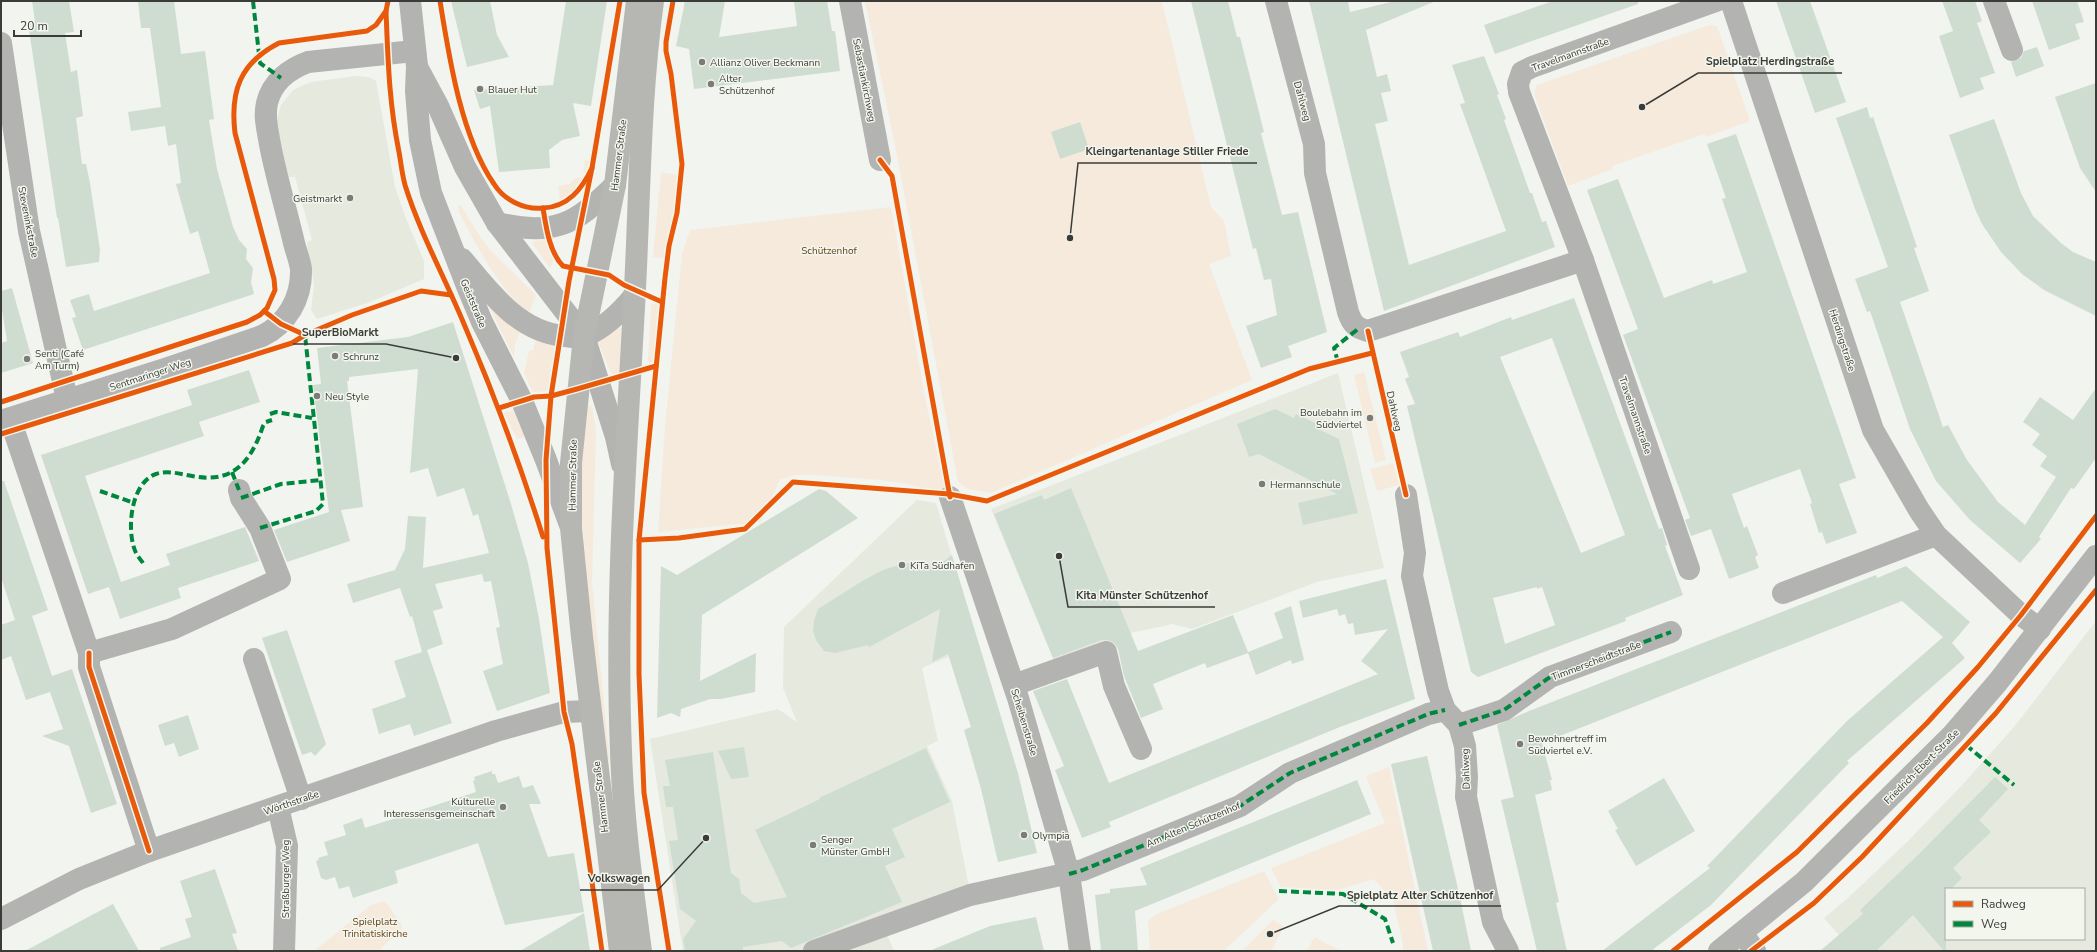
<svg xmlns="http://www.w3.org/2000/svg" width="2097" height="952" viewBox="0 0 2097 952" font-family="'Nunito Sans',sans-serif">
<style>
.built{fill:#e5e9de;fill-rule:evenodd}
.green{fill:#f6eadd}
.building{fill:#cfddd1;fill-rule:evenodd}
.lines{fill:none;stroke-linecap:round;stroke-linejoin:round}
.minor{stroke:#b3b3b2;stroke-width:22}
.major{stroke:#b6b6b3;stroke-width:22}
.quiet{stroke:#00873e;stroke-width:4;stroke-dasharray:8 4;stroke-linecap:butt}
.cycleway-casing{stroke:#f3f6ed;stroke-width:8}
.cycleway{stroke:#e8590c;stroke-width:5}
.poi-dot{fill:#7b7c78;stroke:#f3f6ed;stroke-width:1.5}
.labels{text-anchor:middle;stroke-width:3;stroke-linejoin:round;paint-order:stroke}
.street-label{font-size:10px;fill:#3b3c38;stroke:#f3f6ed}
.poi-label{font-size:10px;fill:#3b3c38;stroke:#f3f6ed;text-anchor:start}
.park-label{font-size:10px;fill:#6a3f16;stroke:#f3f6ed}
.leader{fill:none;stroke:#3b3c38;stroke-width:1.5}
.callout-dot{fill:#3b3c38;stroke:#f3f6ed;stroke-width:1.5}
.callout-label{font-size:11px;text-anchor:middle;font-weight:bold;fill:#3b3c38;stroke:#f3f6ed;stroke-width:3;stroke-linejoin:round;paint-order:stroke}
</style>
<rect width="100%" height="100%" fill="#f2f4ef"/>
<!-- built -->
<g class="built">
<path d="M356 76 368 77 376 81 395 187 406 219 424 261V279L370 302 317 319 311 310 314 285 307 242 312 240 295 177H286L276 124 281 105 293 90 311 82Z"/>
<path d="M1338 373 1384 568 1317 582 1192 629 1173 624 1130 633 1055 663 991 509Z"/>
<path d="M917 500 936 503 978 644 922 668 938 741 927 746 952 801 969 887 887 934 894 951H683L650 739 778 709 797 722 783 688 784 627Z"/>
<path d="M2096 621V951H1853L1824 918 1849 897 1907 842 1964 783 2014 727ZM1946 889H2084V939H1946Z"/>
</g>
<!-- green -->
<g class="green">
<path d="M865 1H1162L1211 207 1224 221 1231 256 1209 264 1252 380 991 493 968 489 958 482 897 155Z"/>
<path d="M1709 25 1717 26 1750 121 1706 137 1704 134 1612 166 1613 169 1568 186 1534 94 1537 85Z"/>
<path d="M585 160 590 161C590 177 575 195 560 201L558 186 569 184 576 178 583 177Z"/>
<path d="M661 172 678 175 673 227 667 242 664 258 653 257Z"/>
<path d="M458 205H461L475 229 490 250 535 294 536 296 528 315C498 285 478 250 459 212Z"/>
<path d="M891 207 925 397 946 495 908 484 881 480 814 475H796L780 479 761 522 658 532 665 425 682 254 690 230Z"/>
<path d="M547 240 554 259 550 268 532 243 535 241Z"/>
<path d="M653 303 659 305 660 308 656 358 650 364 648 361 651 305Z"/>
<path d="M488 305 520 332 515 344 514 357Z"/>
<path d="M623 326 622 372 612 375 598 342Z"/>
<path d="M536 339 555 345 548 389 546 391 533 392 524 373 529 351 533 350Z"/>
<path d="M1364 372 1386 460 1375 463 1354 375Z"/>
<path d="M588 405 592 407 596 432 592 583 610 762 607 759 590 614 581 507V458Z"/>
<path d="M513 410 524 435V437L517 439 504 413Z"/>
<path d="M1393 463 1399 485 1377 491 1370 469Z"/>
<path d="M1389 767 1428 951H1403V944L1393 901 1374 879 1337 890 1281 887 1271 868 1385 823 1366 776Z"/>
<path d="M1264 871 1279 899 1224 951H1150L1148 920 1159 913Z"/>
<path d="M381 902H386L402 926 401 930 378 951H314L371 905Z"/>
<path d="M1273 920 1284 926 1271 951H1242Z"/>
<path d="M1314 937 1341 951H1307Z"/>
</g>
<!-- building -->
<g class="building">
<path d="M32 1H69L74 32 65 33 71 72 77 70 83 116 76 118 82 164H86L90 183 100 250 99 262 66 267 58 218H57L28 23 35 22Z"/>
<path d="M138 1H174L181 54 205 51 214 119 209 120 217 169 233 227 239 240 247 249 246 259 253 268 251 282 254 294 83 350 72 318 76 317 70 300 89 294 94 311 210 273 198 231 190 234 176 184 181 183 176 144 168 146 165 126 131 131 128 112 161 107 150 28H141Z"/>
<path d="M451 1H490L497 35 509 57 467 67Z"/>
<path d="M566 1H607L591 106 573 103 580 136 562 140 549 150 550 168 499 172 490 106 480 109 474 90 553 85Z"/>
<path d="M685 1H725L719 37 797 26 794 1H827L832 31H835L840 71 694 89 689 49 676 46Z"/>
<path d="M1191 1H1228L1237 37H1240L1264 132 1261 133 1282 215 1298 212 1327 332 1288 346 1292 357 1261 368 1246 326 1277 315 1271 279 1264 280 1256 248 1253 249Z"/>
<path d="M1309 1H1348L1350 12 1395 1H1436L1366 30 1377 77 1387 74 1391 91 1381 93 1388 121 1375 124 1409 265 1506 231 1460 104 1465 103 1452 65 1484 56 1499 94 1497 95 1506 119 1504 120 1530 193H1532L1542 222 1546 221 1555 247 1384 311Z"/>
<path d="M1553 1H1638V4L1495 54 1484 25Z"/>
<path d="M1776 1H1810L1846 102 1815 113Z"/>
<path d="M1942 1H1975L1982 21 1977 23 1995 73 1980 78 1984 89 1960 98 1939 36 1953 31Z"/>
<path d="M2032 1H2077L2084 22 2075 24 2080 39 2049 50Z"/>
<path d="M2037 47 2044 66 2016 77 2011 62 2021 58 2024 51Z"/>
<path d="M2096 83V192L2080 168 2055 97Z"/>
<path d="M1867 107 1870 118 1873 117 1917 247 1914 248 1929 291 1900 302 1943 427 1948 425 1967 460 1998 502 2025 525 2056 477 2040 466 2047 456 2032 445 2040 434 2023 422 2040 397 2073 420 2096 388V458L2074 489 2071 488 2039 537 2041 539 2020 563 1970 520 1936 481 1910 429 1870 311 1867 312 1855 279 1888 267 1836 118Z"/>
<path d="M1994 119 2021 193 2033 216 2061 243 2073 252 2096 262V316L2044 290 2022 274 2001 252 1982 224 1975 209 1949 135Z"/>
<path d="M1080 122 1089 149 1060 159 1051 132Z"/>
<path d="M1736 134 1856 478 1839 484 1857 533 1826 544 1822 532 1819 533 1810 504 1812 503 1800 469 1732 494 1744 528 1747 526 1758 555 1755 557 1759 568 1729 579 1711 529 1691 536 1685 520 1690 518 1623 335 1638 329 1587 190 1618 179 1664 298 1712 280 1713 284 1747 272 1722 199 1726 198 1707 144Z"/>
<path d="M12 288 33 363 1 373V343L7 341 1 303V291Z"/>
<path d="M1574 298 1659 529 1662 528 1667 545 1665 546 1683 595 1625 618 1626 621 1478 677 1471 672 1445 565 1407 406 1415 404 1405 379 1409 377 1400 352 1458 332 1460 337 1511 317 1512 320ZM1552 338 1625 535 1581 553 1500 357ZM1537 587V589L1542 587 1555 625 1505 644 1493 598Z"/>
<path d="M453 322 511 504 528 563 539 619 550 693 497 711 483 671 503 664 496 628 500 627 491 581 484 582 482 574 435 584 443 608 433 611 443 644 427 650 452 723 414 736 410 724 379 734 372 709 406 697 394 661 422 652 412 616 410 617 400 588 353 603 347 584 395 570 405 549 408 516 426 517 423 568 489 553 478 514 473 516 464 488 437 497 428 468 410 473 418 369 349 377V381H347L363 507 341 510 350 541 287 562 274 530 329 512 313 385 321 384 317 348 408 337Z"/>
<path d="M249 370 260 402 199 422 204 436 85 476 121 582 170 565 166 554 245 527 259 561 178 588 181 598 120 619 109 587 88 594 41 455 192 405 187 390Z"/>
<path d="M1275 409 1294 418 1296 414 1320 425 1318 429 1339 439 1358 513 1303 525 1298 503 1337 494 1259 454 1249 457 1237 424Z"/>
<path d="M1 481H4L48 610 32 616 52 676 72 669 117 804 91 813 69 746 42 736 63 729 50 692 26 700 11 656 1 660V625L15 620 1 577Z"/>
<path d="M1071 488 1138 651 1233 615 1248 652 1283 638 1274 613 1291 606 1304 660 1292 664 1291 660 1256 675 1248 653 1207 668 1205 663 1153 684 1163 709 1141 718 1124 676 1118 649 1114 643 1108 640H1102L1053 658 994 514 1042 495 1044 500Z"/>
<path d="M819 489 826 491 858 518 702 615 700 681 756 653 755 692 721 699H710L681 709 680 717 671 713 657 718 661 566 677 575Z"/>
<path d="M952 555 1018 773 1037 853 998 862 981 789 964 730 971 727 948 654 932 662 940 609 869 647 868 645 835 653 824 651 816 640 813 631 814 621 818 609 864 580 883 570 905 563H920L935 568Z"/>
<path d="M1906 566 1970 622 1952 643 1965 658 1847 761 1849 763 1711 905 1651 951H1602L1710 868 1707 866 1847 721 1943 637 1902 601 1542 743 1552 780H1550L1552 790 1535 795 1559 902 1556 903 1567 951H1537L1501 800 1514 797 1497 725 1529 711 1876 575 1877 578Z"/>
<path d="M1386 579 1415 699 1340 727 1109 822 1111 827 1082 838 1055 770 1064 766 1033 691 1067 679 1109 783 1378 674 1361 661 1388 629 1355 635 1353 623 1348 624 1345 614 1339 616 1337 609 1303 618 1299 601Z"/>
<path d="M287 630 326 744 315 756 311 752 302 755 262 638Z"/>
<path d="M188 715 199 749 179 757 174 743 165 746 158 725Z"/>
<path d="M744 747 749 777 731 779 718 751Z"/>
<path d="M926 748 950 802 892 829 905 857 885 866 902 902 791 948 782 941 743 947V951H685L683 939 696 921 680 909 669 841 678 840 673 807H666L663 786H670L665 760 713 752 731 873 739 879 741 893 754 903 787 897 755 830 820 799 819 798Z"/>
<path d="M1427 756 1459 893 1471 951H1433L1391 764Z"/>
<path d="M492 771V774H495L498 783 519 776 523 788 533 785 541 804H529L548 857 574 853 584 912 505 925 478 843 395 871 398 883 353 898 349 886 339 889 335 877 326 880 321 878 316 861 319 860 318 858 328 855 324 842 346 835 343 825 362 818 365 828 476 792 473 781 475 780 474 777Z"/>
<path d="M1995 777 2008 789 1979 820 1991 832 1953 868 1962 878 1951 889H1946V951H1944L1913 915 1876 951H1820L1863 914 1860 910 1919 854Z"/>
<path d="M1664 778 1695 831 1636 866 1615 830 1618 829 1608 811Z"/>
<path d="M1357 780 1371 814 1135 911 1138 951H1101L1095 895 1110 893V889L1147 885 1140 868Z"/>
<path d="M215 869 237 933 232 934 238 951H160V948L191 937 185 919 192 917 180 881Z"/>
<path d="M113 904 139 951H25L90 916Z"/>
<path d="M584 913 590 951H520Z"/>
<path d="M1036 917 1044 951H929L990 926Z"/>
</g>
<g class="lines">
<!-- minor -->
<g class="minor">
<path d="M410 1 417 66 416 91 420 140 431 193 467 286 482 322 522 401 546 460 570 525"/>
<path d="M850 1 880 160"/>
<path d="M1276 1 1314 144 1315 173 1348 312C1352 324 1356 328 1368 331L1583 260"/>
<path d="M1731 1 1873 430 1919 510 1936 535 2021 615 2040 629"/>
<path d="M1994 1 2012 50"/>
<path d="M1 43 29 231 67 399"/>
<path d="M417 67 438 106 465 167 497 223 584 336 616 437 622 464"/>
<path d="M497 223C555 236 574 225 615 185"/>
<path d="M462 259C489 291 518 332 564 336 570 337 579 338 585 336 605 328 621 312 635 295"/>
<path d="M10 419 89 653V667L149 851"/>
<path d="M1 421 165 369 262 336C287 324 302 298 301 269 300 261 296 251 294 243 286 208 275 174 269 139 267 127 264 116 267 103 272 82 289 69 308 62L414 51"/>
<path d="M1406 495 1415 553 1412 576 1438 691 1445 710 1459 725 1465 746 1467 777 1466 797 1493 922 1508 951"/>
<path d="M950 497 1018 698 1069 874 1080 951"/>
<path d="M1689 569 1583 260 1519 92 1518 84 1522 72 1532 67 1716 1"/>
<path d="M1783 593 1936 535"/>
<path d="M89 653 172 629 280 579 260 528 241 498 239 490"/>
<path d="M254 659 301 799"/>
<path d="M1014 685 1106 652 1114 686 1141 749"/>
<path d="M1459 725 1504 710 1550 677 1671 632"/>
<path d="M278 807 287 846 284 951"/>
<path d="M1 919 79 879 149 851 496 731 564 712 590 711"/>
<path d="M1742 933 1755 951"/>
<path d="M814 951 970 895 1083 870 1240 806 1290 773 1428 714 1445 710"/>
<path d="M1719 951 1804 882 1953 734 1997 683 2096 556"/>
</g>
<!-- major -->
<g class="major">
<path d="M620 951 582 637 571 528V463L584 336 615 185 637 1"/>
<path d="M641 951C632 885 623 818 621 751 615 603 626 455 634 307 640 205 639 102 653 1"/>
</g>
<!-- quiet -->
<g class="quiet">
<path d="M253 1 260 63 281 78"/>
<path d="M1338 362 1334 348 1358 329"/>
<path d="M270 414 276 412 312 418"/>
<path d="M232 472 239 490"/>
<path d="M100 491 134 503"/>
<path d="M241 498 281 484 321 480"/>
<path d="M260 528 316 511 323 504 305 335 303 336"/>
<path d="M143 563C141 560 138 557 136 553 126 532 130 483 156 474 168 470 180 474 192 476 233 484 251 462 263 426L266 422 272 420"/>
<path d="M1459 725 1504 710 1550 677 1671 632"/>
<path d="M1966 745 2014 785"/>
<path d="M1069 874 1083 870 1240 806 1290 773 1428 714 1445 710"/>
<path d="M1279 891 1343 894 1385 919 1393 943"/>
</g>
<defs>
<g id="cycleway">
<path d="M388 1 386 11C388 60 389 103 399 152 401 163 402 174 405 185 420 233 445 278 464 324 494 394 520 464 543 537"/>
<path d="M440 1C449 57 461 136 494 184 504 200 524 210 543 208 568 207 582 189 592 168L620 1"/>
<path d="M880 160 892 176 950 497"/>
<path d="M592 168 569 281 551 396 546 460 547 548 564 712 572 744 602 951"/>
<path d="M543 208C546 226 549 252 563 266L609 275 624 285 662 302"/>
<path d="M264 311 281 324 305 335 352 315 421 291 451 295"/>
<path d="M1368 331 1406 495"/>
<path d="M1 402 247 322 260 315 267 308 275 290 274 279 235 133C230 91 240 63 279 43L367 31 376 25 386 11"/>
<path d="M499 408 534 397 551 396 577 389 656 366"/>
<path d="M1 434 292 343 305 335"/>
<path d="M639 540 679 538 745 529 793 482 949 494 987 501 1309 369 1372 353"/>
<path d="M89 653V667L149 851"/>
<path d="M669 951 644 793 639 674V540L665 278 669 246 677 213 682 164 671 74 666 51V42L673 1"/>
<path d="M1673 951 1797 852 1927 723 1978 667 2021 615 2096 516"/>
<path d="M1751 951 1814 903 1862 857 1996 713 2096 590"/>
</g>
</defs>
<!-- cycleway casing -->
<use href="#cycleway" class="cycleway-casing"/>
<!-- cycleway -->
<use href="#cycleway" class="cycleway"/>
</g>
<!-- markers -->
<g class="poi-dot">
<circle cx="702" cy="62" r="4"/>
<circle cx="711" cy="84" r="4"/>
<circle cx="480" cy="89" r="4"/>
<circle cx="350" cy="198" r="4"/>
<circle cx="335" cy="356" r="4"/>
<circle cx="27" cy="359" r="4"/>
<circle cx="317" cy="396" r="4"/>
<circle cx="1370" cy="418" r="4"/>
<circle cx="1262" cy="484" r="4"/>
<circle cx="902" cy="565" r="4"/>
<circle cx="1520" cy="744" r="4"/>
<circle cx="503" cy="807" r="4"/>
<circle cx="1024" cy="835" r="4"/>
<circle cx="813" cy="845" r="4"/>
</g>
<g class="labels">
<!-- street labels -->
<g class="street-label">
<text transform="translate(1570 54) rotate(-20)" y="4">Travelmannstraße</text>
<text transform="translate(865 80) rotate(79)" y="4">Sebastiankirchweg</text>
<text transform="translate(1303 101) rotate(75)" y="4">Dahlweg</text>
<text transform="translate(618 155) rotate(-83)" y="4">Hammer Straße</text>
<text transform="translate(29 222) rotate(79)" y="4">Steveninkstraße</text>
<text transform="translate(474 303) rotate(67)" y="4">Geiststraße</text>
<text transform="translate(1843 340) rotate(72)" y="4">Herdingstraße</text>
<text transform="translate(150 374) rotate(-18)" y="4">Sentmaringer Weg</text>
<text transform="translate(1395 411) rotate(77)" y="4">Dahlweg</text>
<text transform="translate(1636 415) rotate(71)" y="4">Travelmannstraße</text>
<text transform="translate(572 475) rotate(-89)" y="4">Hammer Straße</text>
<text transform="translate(1596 660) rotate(-21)" y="4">Timmerscheidtstraße</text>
<text transform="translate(1025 722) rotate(73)" y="4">Scheibenstraße</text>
<text transform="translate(1921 766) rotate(-45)" y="4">Friedrich-Ebert-Straße</text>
<text transform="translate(1465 769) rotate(-92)" y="4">Dahlweg</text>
<text transform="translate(600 797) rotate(-97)" y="4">Hammer Straße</text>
<text transform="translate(291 802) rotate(-19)" y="4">Wörthstraße</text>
<text transform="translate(1193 824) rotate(-23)" y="4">Am Alten Schützenhof</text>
<text transform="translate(285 879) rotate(-90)" y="4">Straßburger Weg</text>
</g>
<!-- poi labels -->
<g class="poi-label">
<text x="710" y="66">Allianz Oliver Beckmann</text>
<text x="719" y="82">Alter<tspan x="719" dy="12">Schützenhof</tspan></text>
<text x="488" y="93">Blauer Hut</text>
<text x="342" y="202" text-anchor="end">Geistmarkt</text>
<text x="35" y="357">Senti (Café<tspan x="35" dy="12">Am Turm)</tspan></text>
<text x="343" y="360">Schrunz</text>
<text x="325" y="400">Neu Style</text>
<text x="1362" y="416" text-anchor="end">Boulebahn im<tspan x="1362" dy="12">Südviertel</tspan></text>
<text x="1270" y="488">Hermannschule</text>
<text x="910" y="569">KiTa Südhafen</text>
<text x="1528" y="742">Bewohnertreff im<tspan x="1528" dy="12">Südviertel e.V.</tspan></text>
<text x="495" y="805" text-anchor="end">Kulturelle<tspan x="495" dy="12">Interessensgemeinschaft</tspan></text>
<text x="1032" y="839">Olympia</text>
<text x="821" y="843">Senger<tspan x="821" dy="12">Münster GmbH</tspan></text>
</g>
<!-- park labels -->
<g class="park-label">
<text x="829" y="254">Schützenhof</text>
<text x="375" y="925">Spielplatz<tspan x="375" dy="12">Trinitatiskirche</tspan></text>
</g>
</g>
<!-- callouts -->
<path class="leader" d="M1642 107L1698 73H1842M1070 238L1078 163H1257M456 358L386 344H293M1059 556L1068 607H1215M706 838L658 890H580M1270 934L1339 906H1501"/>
<g class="callout-dot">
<circle cx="1642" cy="107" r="4"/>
<circle cx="1070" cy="238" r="4"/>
<circle cx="456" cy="358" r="4"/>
<circle cx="1059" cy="556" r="4"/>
<circle cx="706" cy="838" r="4"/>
<circle cx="1270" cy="934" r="4"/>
</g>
<g class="callout-label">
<text x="1770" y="65">Spielplatz Herdingstraße</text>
<text x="1167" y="155">Kleingartenanlage Stiller Friede</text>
<text x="340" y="336">SuperBioMarkt</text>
<text x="1142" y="599">Kita Münster Schützenhof</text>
<text x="619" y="882">Volkswagen</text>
<text x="1420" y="899">Spielplatz Alter Schützenhof</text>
</g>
<!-- border -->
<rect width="2097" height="952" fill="none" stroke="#3b3c38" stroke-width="4"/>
<!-- legend -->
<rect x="1945" y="888" width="140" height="52" fill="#f3f6ed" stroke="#a9aca5"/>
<rect x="1953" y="901" width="20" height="6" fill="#e8590c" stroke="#a9aca5"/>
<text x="1981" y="908" font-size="12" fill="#3b3c38">Radweg</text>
<rect x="1953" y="921" width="20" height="6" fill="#00873e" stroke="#a9aca5"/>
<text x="1981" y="928" font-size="12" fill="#3b3c38">Weg</text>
<!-- scale -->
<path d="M14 30v6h67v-6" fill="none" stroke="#3b3c38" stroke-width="2"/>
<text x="20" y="30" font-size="12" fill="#3b3c38" stroke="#f3f6ed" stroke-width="3" paint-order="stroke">20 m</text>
</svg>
